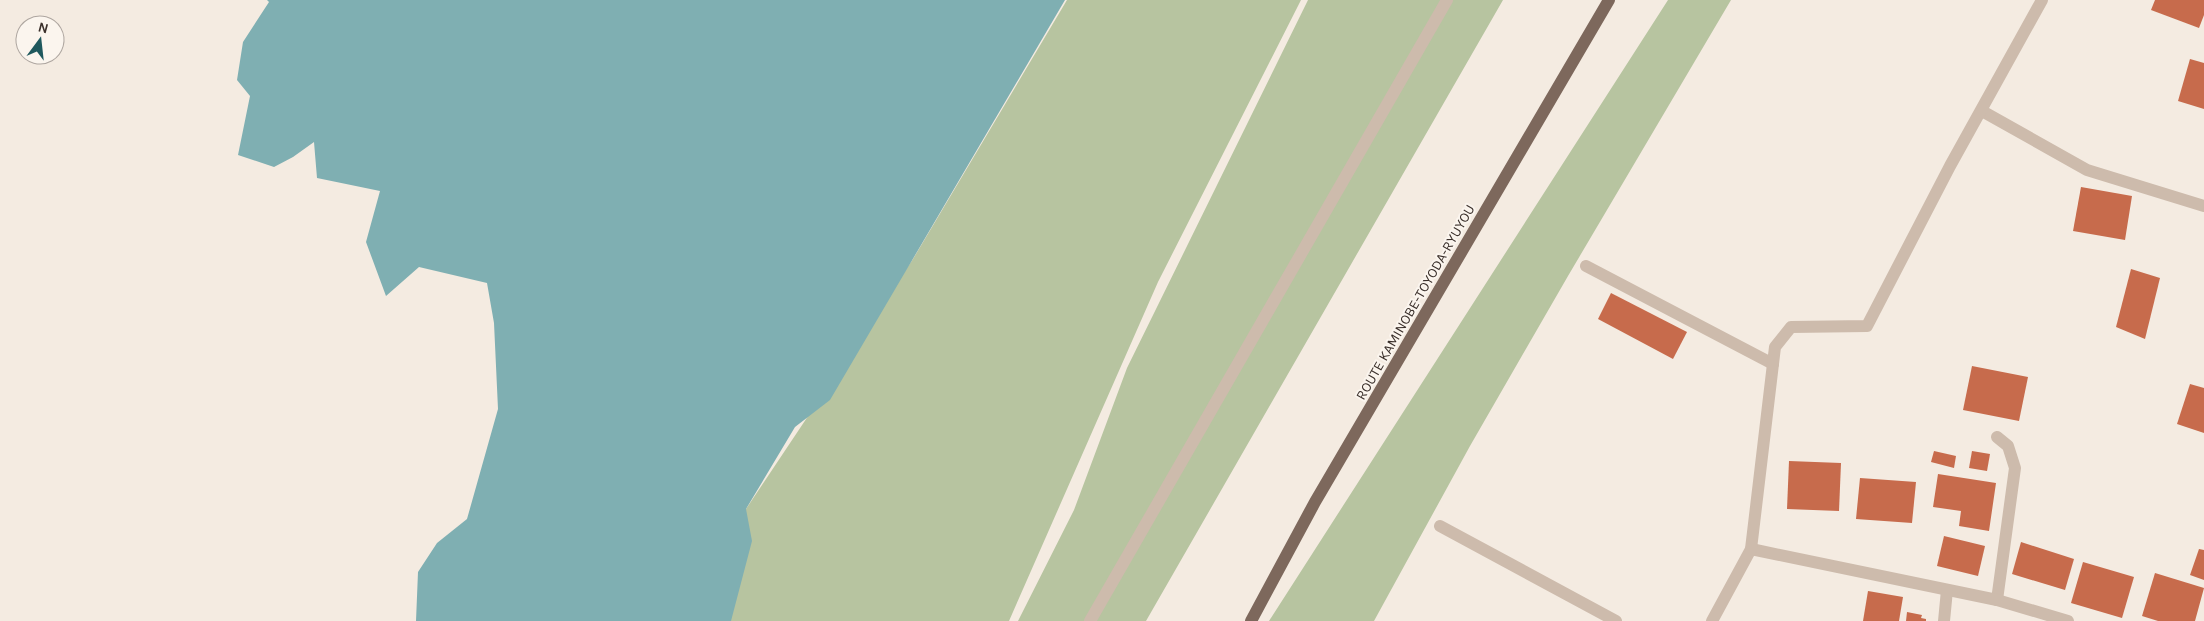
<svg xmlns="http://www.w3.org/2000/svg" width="2204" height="621" viewBox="0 0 2204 621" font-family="Karla,sans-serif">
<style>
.green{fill:#b7c4a0}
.water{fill:#7fafb2}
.building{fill:#c76b4c}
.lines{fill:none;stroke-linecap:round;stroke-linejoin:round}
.minor{stroke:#cdbbac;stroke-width:12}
.major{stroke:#7d685c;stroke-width:12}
.labels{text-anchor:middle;stroke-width:4;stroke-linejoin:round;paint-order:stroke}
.street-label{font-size:14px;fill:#3b302b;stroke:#fbf5ee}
</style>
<rect width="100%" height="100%" fill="#f4ebe1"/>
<!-- green -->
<g class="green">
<path d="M1067 0H1301L1158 282 1009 621H728L746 509 913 259Z"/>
<path d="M1308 0H1503L1146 621H1018L1074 510 1127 368Z"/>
<path d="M1668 0H1731L1568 276 1470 446 1374 621H1269Z"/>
</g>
<!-- water -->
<path class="water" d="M267 0H1065L830 400 795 427 746 509 752 541 731 621H416L418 572 437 543 467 519 498 409 494 323 487 283 419 267 386 296 366 242 380 191 317 178 314 142 293 157 274 167 238 155 250 96 237 80 243 42 269 2Z"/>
<!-- building -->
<g class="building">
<path d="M2155 0H2204V15L2199 28 2151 10Z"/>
<path d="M2190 59 2204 63V109L2178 101Z"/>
<path d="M2081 187 2132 196 2125 240 2073 231Z"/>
<path d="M2131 269 2160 278 2145 339 2116 327Z"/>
<path d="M1611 293 1687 332 1673 359 1598 319Z"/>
<path d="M1972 366 2028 377 2019 421 1963 410Z"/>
<path d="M2190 384 2204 388V433L2177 424Z"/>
<path d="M1934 451 1956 456 1954 468 1931 462Z"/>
<path d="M1972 451 1990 454 1987 471 1969 468Z"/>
<path d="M1789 461 1841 463 1839 511 1787 509Z"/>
<path d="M1938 474 1996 483 1989 531 1959 526 1961 511 1933 507Z"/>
<path d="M1860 478 1916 482 1912 523 1856 519Z"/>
<path d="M1944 536 1985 546 1978 576 1937 566Z"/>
<path d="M2021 542 2074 559 2065 590 2012 574Z"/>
<path d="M2199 549 2204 550V580L2190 575Z"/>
<path d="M2083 562 2134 577 2122 618 2071 603Z"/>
<path d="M2155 573 2204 588 2195 621H2158L2142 616Z"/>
<path d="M1868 591 1903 597 1899 621H1863Z"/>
<path d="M1907 612 1922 615 1921 618 1926 619V621H1906Z"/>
</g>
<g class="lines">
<!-- minor -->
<g class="minor">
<path d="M1982 111 2087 170 2204 206"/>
<path d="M1586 266 1773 364"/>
<path d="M1997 437 2008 446 2015 468 1997 600"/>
<path d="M1440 526 1616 621"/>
<path d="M1751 549 1997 600 2068 621"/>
<path d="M1090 621 1447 0"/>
<path d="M1712 621 1751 549 1775 347 1791 327 1867 326 1950 166 2042 0"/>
<path d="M1944 621 1947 590"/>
</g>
<!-- major -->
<path class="major" d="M1251 621 1315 502 1609 0"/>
</g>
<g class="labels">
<!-- street labels -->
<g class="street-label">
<text transform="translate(1415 302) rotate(-60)" y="5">ROUTE KAMINOBE-TOYODA-RYUYOU</text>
</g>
</g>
<!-- north arrow -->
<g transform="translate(40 40) rotate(15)"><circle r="24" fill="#fbf5ee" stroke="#aea6a0"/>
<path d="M0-4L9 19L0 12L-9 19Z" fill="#1f585d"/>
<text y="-8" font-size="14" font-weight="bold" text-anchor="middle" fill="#3b302b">N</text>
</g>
</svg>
